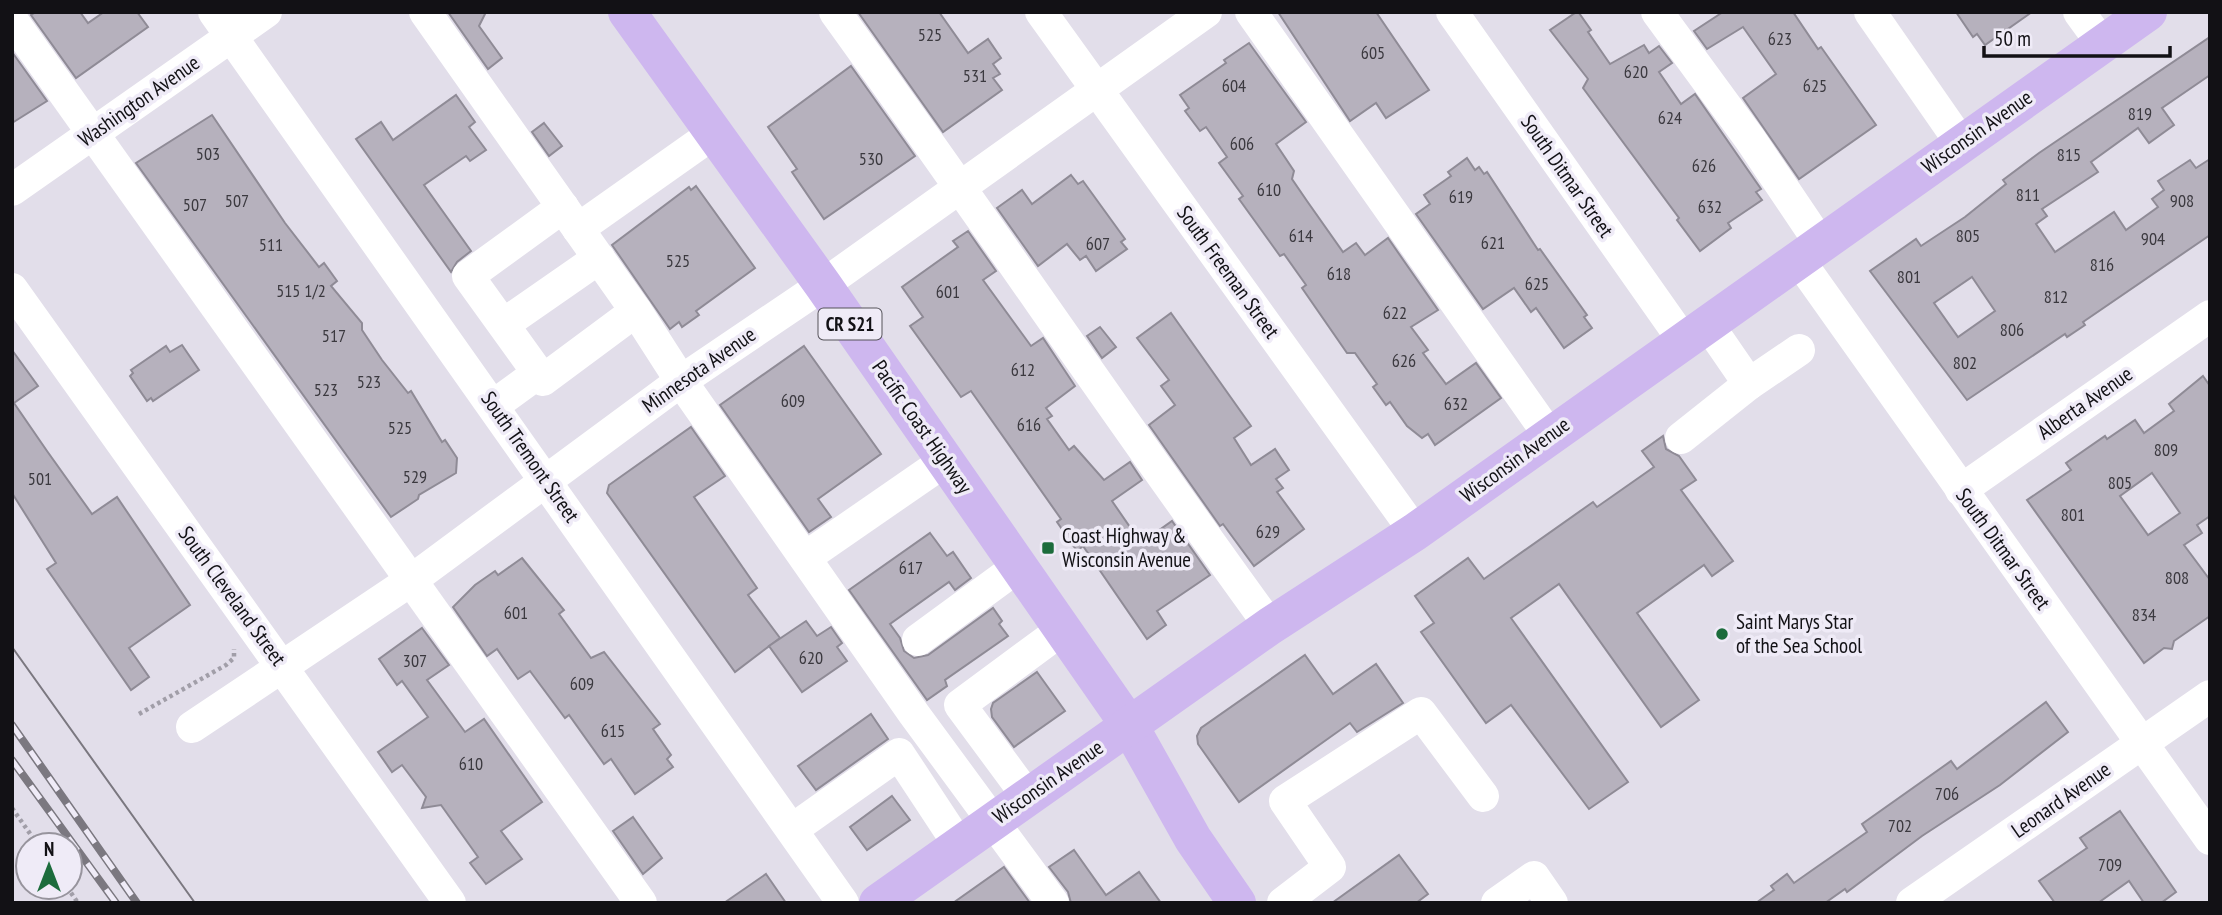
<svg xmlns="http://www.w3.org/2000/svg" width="2222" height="915" viewBox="0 0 2222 915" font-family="'PT Sans Narrow',sans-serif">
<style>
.building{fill:#b6b1bd;stroke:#8f8b96;stroke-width:2;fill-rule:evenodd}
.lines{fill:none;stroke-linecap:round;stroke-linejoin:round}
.path{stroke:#a19ea8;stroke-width:4.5;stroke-dasharray:3.5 3.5;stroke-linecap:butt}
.minor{stroke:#fff;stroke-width:32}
.major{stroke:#ceb7ef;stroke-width:38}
.tram{stroke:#7b7880;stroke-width:2}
.rail-casing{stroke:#7b7880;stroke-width:8}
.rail{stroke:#efebf7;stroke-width:5;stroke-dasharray:16;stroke-linecap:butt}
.poi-dot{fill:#1c6c3c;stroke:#efebf7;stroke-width:2.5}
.labels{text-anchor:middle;stroke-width:7;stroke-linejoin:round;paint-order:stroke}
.number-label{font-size:18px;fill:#3b393f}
.shield{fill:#efebf7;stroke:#545259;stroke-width:2}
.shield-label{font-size:19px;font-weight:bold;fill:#121115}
.street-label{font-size:21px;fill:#121115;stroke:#efebf7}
.poi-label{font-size:21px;fill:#121115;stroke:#efebf7;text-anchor:start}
</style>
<rect width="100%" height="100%" fill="#e2deea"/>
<!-- building -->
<g class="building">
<path d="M36 12H80L88 23 104 12H137L148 27 76 78 31 15Z"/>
<path d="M448 12H486L479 26 502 58 488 69Z"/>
<path d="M858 12H939L968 53 988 39 1001 58 993 64 1000 74 993 78 1002 90 943 132Z"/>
<path d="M1278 12H1376L1429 90 1386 118 1376 103 1350 121Z"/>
<path d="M1723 12H1793L1818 49 1821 47 1876 125 1799 179 1743 98 1776 74 1743 27 1707 49 1694 31Z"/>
<path d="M1956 12H2032L1985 45 1977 34 1973 37Z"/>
<path d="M1575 13H1579L1591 30 1588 32 1610 64 1644 45 1649 53 1659 46 1672 63 1659 72 1681 104 1695 94 1761 189 1756 192 1762 200 1728 223 1731 228 1700 251 1677 220 1679 218 1583 88 1588 79 1550 30Z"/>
<path d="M2210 37V75L2162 108 2174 125 2149 143 2138 128 2091 162 2098 172 2042 209 2047 216 2036 224 2055 252 2114 212 2126 230 2158 207 2152 199 2164 190 2158 181 2190 160 2196 168 2210 159V235L2083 322 2085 325 2067 337 2065 334 1967 400 1870 271 1916 239 1921 246 1965 217 2006 184 2003 180 2039 153ZM1972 277 1995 311 1958 337 1934 303Z"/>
<path d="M1249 43 1306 122 1276 144 1294 171 1292 179 1307 201 1343 252 1356 243 1365 255 1388 238 1438 310 1411 327 1428 350 1423 353 1446 384 1476 363 1501 398 1435 445 1428 434 1422 438 1407 426 1390 402 1386 405 1373 387 1377 384 1355 353H1347L1302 288 1306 285 1284 254 1280 256 1239 199 1243 196 1219 163 1227 157 1206 127 1200 131 1185 111 1189 108 1180 95 1226 63 1224 60Z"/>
<path d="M12 52 47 101 12 123Z"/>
<path d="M851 66 915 156 824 219 792 172 797 169 768 127Z"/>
<path d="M456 95 475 122 469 127 486 150 470 161 466 156 424 185 471 251 457 262 451 272 356 139 381 122 393 140Z"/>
<path d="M212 115 285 223 319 267 324 263 337 281 331 286 362 323V330L382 360 408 393 411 391 442 442 445 440 457 458 456 473 419 495 418 499 391 517 136 163Z"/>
<path d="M544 123 562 146 549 156 532 132Z"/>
<path d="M1467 158 1475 170 1479 167 1484 174 1487 172 1538 250 1540 249 1587 315 1584 317 1592 328 1564 348 1536 308 1531 312 1514 288 1483 309 1416 214 1430 204 1424 195 1451 176 1448 172Z"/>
<path d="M1071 175 1078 184 1083 181 1125 239 1121 242 1127 249 1096 271 1086 256 1080 260 1067 244 1038 266 997 208 1022 190 1032 204Z"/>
<path d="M696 186 755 268 696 311 699 315 682 327 679 322 670 329 612 245 689 187 691 190Z"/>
<path d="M968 231 996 271 983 280 1031 346 1043 338 1075 386 1046 408 1052 416 1047 419 1069 450 1074 446 1104 480 1130 462 1142 480 1112 501 1141 543 1172 521 1210 575 1157 611 1166 625 1147 639 1083 546 1077 551 1057 522 1061 519 971 391 961 397 910 326 923 317 902 287 958 247 953 241Z"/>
<path d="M1171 313 1251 426 1234 438 1251 465 1275 449 1289 470 1276 479 1283 488 1277 492 1304 529 1254 566 1223 524 1220 526 1149 425 1175 405 1161 386 1169 380 1137 338Z"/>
<path d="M1100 327 1116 347 1102 358 1087 336Z"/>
<path d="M182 345 199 370 153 401 151 398 147 401 130 376 133 373 131 370 166 346 170 352Z"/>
<path d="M804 346 881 454 818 499 831 517 809 532 720 405Z"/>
<path d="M12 350 38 386 14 403 47 451 92 514 117 497 190 605 129 648 149 677 131 690 47 569 56 563 12 493Z"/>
<path d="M2203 376 2210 386V516L2197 525 2202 533 2184 545 2210 580V616L2174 641 2172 649 2164 648 2144 663 2027 500 2071 470 2066 463 2105 436 2107 439 2135 420 2144 433 2174 411 2169 404ZM2152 473 2180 513 2148 535 2120 496Z"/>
<path d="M691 427 725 476 694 497 757 588 748 595 780 638 735 672 607 493 609 485Z"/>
<path d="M1663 436 1666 449 1679 456 1696 480 1681 490 1733 561 1712 576 1704 565 1637 613 1699 700 1661 727 1559 584 1511 618 1628 782 1589 809 1511 705 1486 723 1421 632 1434 623 1415 596 1468 558 1484 579 1593 502 1597 507 1654 467 1642 451Z"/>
<path d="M930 533 947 556 953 552 971 578 955 590 949 582 890 624 900 638 904 651 914 658 928 655 993 608 1002 621 999 624 1008 636 945 680 947 686 927 700 849 590Z"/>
<path d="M522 558 564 610 559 614 591 658 604 652 660 724 653 729 671 755 667 759 673 767 635 794 611 759 604 764 569 715 565 718 530 671 518 679 497 649 487 656 453 607 475 585 495 571 498 575Z"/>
<path d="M806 621 817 636 831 627 842 643 837 647 847 661 802 692 769 646Z"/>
<path d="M422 628 449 665 427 680 465 732 484 719 542 802 501 831 522 859 486 884 470 863 478 857 441 805 422 808 426 797 402 765 392 772 378 752 428 717 402 681 397 685 379 659Z"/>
<path d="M1305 655 1333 694 1376 664 1403 703 1357 732 1350 723 1239 802 1198 744 1197 736 1201 728Z"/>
<path d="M1037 672 1065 711 1014 747 992 717 991 709 993 703Z"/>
<path d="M2046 702 2068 732 2000 785 1922 836 1847 892 1845 889 1825 903H1756L1774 890 1771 886 1787 874 1794 883 1811 871 1867 832 1862 824 1951 761 1957 769Z"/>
<path d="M871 714 888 739 816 790 798 766Z"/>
<path d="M892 796 910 820 867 850 850 827Z"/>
<path d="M2120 811 2176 892 2161 903H2144L2129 881 2098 903H2055L2039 881 2087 848 2080 838Z"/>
<path d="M633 817 662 858 643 874 613 831Z"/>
<path d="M1074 850 1106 895 1139 872 1161 903H1071L1068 892 1049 867Z"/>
<path d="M1399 855 1428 894 1416 903H1332Z"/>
<path d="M1004 867 1030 903H953Z"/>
<path d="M766 874 786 903H724Z"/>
</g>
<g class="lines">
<!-- path -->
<g class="path">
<path d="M139 714 226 665 234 658V649"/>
<path d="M12 808 38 845"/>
<path d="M67 887 78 903"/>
</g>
<!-- minor -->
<g class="minor">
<path d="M214 12 843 903"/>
<path d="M425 12 636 311 681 381 914 714 1053 903"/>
<path d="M835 12C982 215 1122 423 1270 626"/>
<path d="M1041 12 1415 532"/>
<path d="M1251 12 1549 435"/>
<path d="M1452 12 1683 340"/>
<path d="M1657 12 1750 139 1820 243"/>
<path d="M1870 12 1961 143"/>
<path d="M2079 12 2103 45"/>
<path d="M12 20 641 903"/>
<path d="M12 190 266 12"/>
<path d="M563 207 468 276 543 380 636 311"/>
<path d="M578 229 714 133"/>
<path d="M1798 259 2210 839"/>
<path d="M12 289 450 903"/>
<path d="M1707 323 1749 384 1799 350"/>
<path d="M504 324 599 258"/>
<path d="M493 406 538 373"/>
<path d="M1681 438 1749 384"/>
<path d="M1961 490 2210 316"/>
<path d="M806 557 945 461"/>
<path d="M918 640 1019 566"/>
<path d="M192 727 413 579 681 381 823 285 1206 12"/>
<path d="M1028 797 960 705 1063 629"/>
<path d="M793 829 899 754 959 845"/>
<path d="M1283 903 1330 867 1285 801 1421 713 1483 796"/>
<path d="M1497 903 1534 877 1552 903"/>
<path d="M1912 903 2210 696"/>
</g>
<!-- major -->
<g class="major">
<path d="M627 12 823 285 1129 725 1193 839 1237 903"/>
<path d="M878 903 1270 626 1415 532 2148 12"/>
</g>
<!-- tram -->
<path class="tram" d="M12 647 195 903"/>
<defs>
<g id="rail">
<path d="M12 725 137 903"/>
<path d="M12 760 116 903"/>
</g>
</defs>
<!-- rail casing -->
<use href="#rail" class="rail-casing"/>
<!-- rail -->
<use href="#rail" class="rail"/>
</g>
<!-- markers -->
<g class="poi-dot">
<rect x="1041" y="541" width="14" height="14" rx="3.5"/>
<circle cx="1722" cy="634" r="7"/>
</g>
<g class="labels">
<!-- number labels -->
<g class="number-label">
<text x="930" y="41">525</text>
<text x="1780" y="45">623</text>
<text x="1373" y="59">605</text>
<text x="1636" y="78">620</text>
<text x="975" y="82">531</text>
<text x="1234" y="92">604</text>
<text x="1815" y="92">625</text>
<text x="2140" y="120">819</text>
<text x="1670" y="124">624</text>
<text x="1242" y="150">606</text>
<text x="208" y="160">503</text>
<text x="2069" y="161">815</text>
<text x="871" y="165">530</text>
<text x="1704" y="172">626</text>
<text x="1269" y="196">610</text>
<text x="2028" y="201">811</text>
<text x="1461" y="203">619</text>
<text x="237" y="207">507</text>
<text x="2182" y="207">908</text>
<text x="195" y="211">507</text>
<text x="1710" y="213">632</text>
<text x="1301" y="242">614</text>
<text x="1968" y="242">805</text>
<text x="2153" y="245">904</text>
<text x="1493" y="249">621</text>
<text x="1098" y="250">607</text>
<text x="271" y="251">511</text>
<text x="678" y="267">525</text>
<text x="2102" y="271">816</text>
<text x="1339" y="280">618</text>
<text x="1909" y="283">801</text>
<text x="1537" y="290">625</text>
<text x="301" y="297">515 1/2</text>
<text x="948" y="298">601</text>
<text x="2056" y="303">812</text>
<text x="1395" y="319">622</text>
<text x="2012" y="336">806</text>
<text x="334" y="342">517</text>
<text x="1404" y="367">626</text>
<text x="1965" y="369">802</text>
<text x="1023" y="376">612</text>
<text x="369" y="388">523</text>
<text x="326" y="396">523</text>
<text x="793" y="407">609</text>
<text x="1456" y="410">632</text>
<text x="1029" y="431">616</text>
<text x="400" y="434">525</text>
<text x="2166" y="456">809</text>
<text x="415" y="483">529</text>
<text x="40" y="485">501</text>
<text x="2120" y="489">805</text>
<text x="2073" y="521">801</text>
<text x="1268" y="538">629</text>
<text x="911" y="574">617</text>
<text x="2177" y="584">808</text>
<text x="516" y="619">601</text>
<text x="2144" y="621">834</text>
<text x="811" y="664">620</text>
<text x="415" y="667">307</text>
<text x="582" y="690">609</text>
<text x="613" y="737">615</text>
<text x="471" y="770">610</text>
<text x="1947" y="800">706</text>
<text x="1900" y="832">702</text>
<text x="2110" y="871">709</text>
</g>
<!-- shield labels -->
<rect class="shield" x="818.5" y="308.5" width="63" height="31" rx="5"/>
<g class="shield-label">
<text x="850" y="331">CR S21</text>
</g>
<!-- street labels -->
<g class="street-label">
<text transform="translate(139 101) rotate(-35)" y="7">Washington Avenue</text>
<text transform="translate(1977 132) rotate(-35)" y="7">Wisconsin Avenue</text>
<text transform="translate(1567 176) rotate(55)" y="7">South Ditmar Street</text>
<text transform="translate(1228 272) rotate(54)" y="7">South Freeman Street</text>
<text transform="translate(699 370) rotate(-35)" y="7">Minnesota Avenue</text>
<text transform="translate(2085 403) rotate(-35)" y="7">Alberta Avenue</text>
<text transform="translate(922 427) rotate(55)" y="7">Pacific Coast Highway</text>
<text transform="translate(530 457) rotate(55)" y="7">South Tremont Street</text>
<text transform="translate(1515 460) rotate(-36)" y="7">Wisconsin Avenue</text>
<text transform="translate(2003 549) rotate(54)" y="7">South Ditmar Street</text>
<text transform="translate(232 596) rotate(54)" y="7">South Cleveland Street</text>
<text transform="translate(1048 782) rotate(-35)" y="7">Wisconsin Avenue</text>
<text transform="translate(2061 800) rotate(-35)" y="7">Leonard Avenue</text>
</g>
<!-- poi labels -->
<g class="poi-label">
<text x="1062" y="543">Coast Highway &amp;<tspan x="1062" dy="24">Wisconsin Avenue</tspan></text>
<text x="1736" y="629">Saint Marys Star<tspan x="1736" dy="24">of the Sea School</tspan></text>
</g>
</g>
<!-- border -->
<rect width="2222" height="915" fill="none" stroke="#121115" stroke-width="28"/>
<!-- north arrow -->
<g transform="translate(49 866)"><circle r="33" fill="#efebf7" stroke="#97949d" stroke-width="2"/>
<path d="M0-5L12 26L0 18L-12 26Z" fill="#1c6c3c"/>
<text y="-10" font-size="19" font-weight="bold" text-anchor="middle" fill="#121115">N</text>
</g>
<!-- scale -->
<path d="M1984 46v10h186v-10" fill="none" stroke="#121115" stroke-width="3.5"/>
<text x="1994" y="46" font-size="21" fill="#121115" stroke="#efebf7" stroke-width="5" paint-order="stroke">50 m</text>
</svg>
